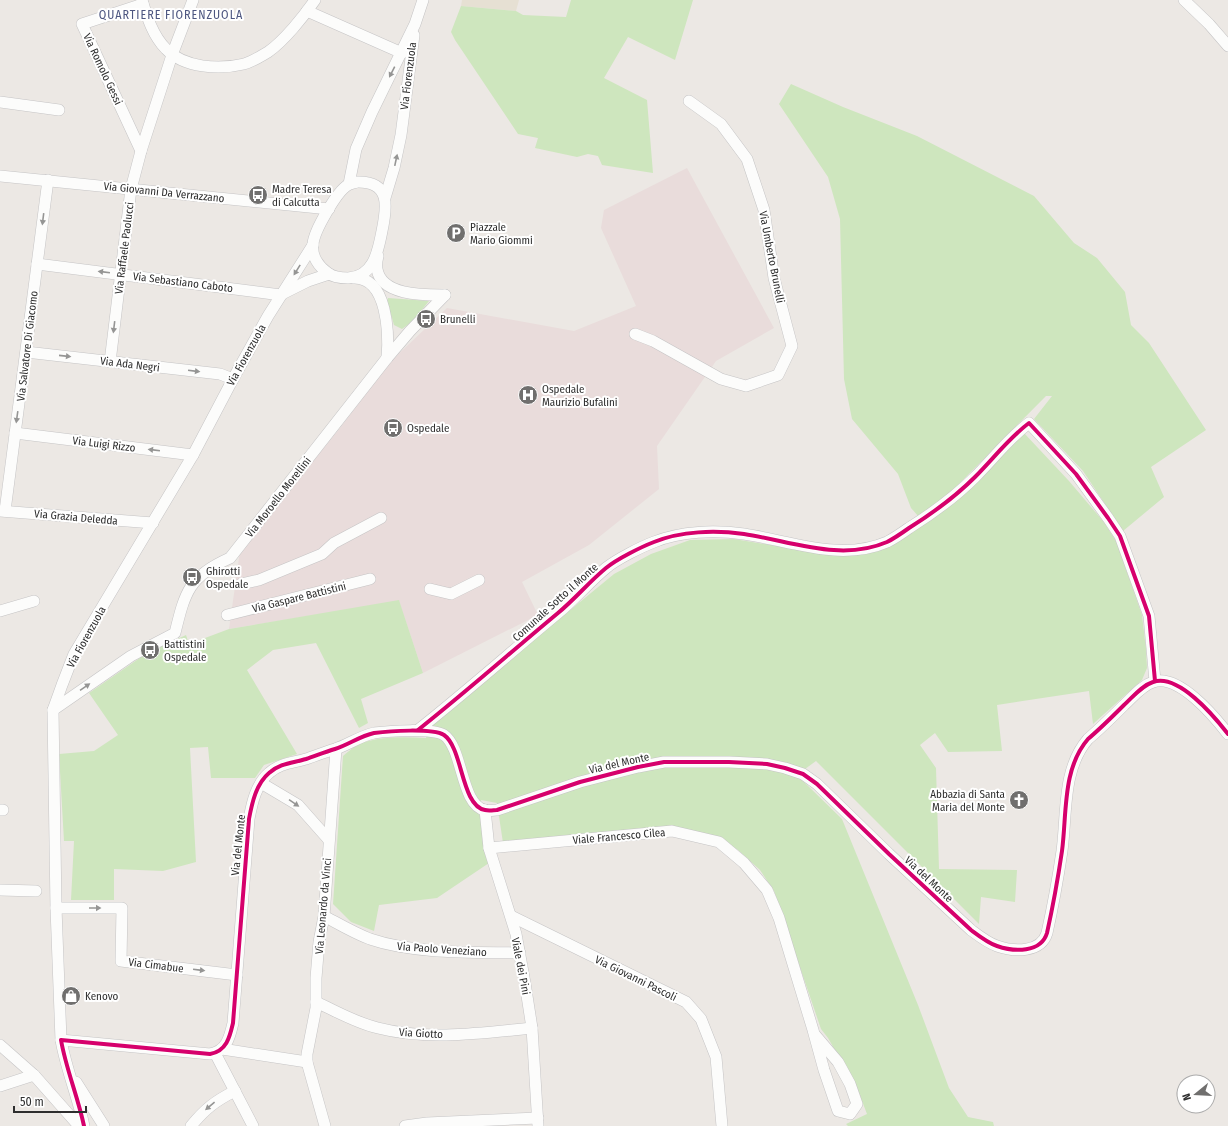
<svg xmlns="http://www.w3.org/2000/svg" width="1228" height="1126" viewBox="0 0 1228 1126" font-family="'Fira Sans Condensed',sans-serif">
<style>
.education{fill:#e6e0d3}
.medical{fill:#e9dcdb}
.green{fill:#cee6be}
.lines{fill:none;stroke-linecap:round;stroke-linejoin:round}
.minor-casing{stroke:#c5c4c5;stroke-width:12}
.minor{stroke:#fcfcfb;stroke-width:11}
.cycleway-casing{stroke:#fff;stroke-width:6}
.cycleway{stroke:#d6006c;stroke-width:4}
.oneway{fill:#959594}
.labels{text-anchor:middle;stroke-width:4;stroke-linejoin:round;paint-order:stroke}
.street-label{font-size:11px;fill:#2e2e2e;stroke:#fff}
.poi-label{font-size:11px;fill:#2e2e2e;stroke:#fff;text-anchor:start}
.neighbourhood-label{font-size:12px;letter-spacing:1px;fill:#4d5680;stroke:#fff}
</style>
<rect width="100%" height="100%" fill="#ece8e4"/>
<!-- education -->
<path class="education" d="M462 0H519L516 11 461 6Z"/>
<!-- medical -->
<path class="medical" d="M687 168 774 328 716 361 657 446 659 489 589 545 522 582 538 615 423 673 399 601 229 629 240 551 340 428 389 363 447 308 574 331 636 306 601 228 604 210Z"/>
<!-- green -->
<g class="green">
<path d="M571 0H693L675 60 628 37 604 78 647 100 653 173 602 165 598 156 588 154 577 157 535 148 538 138 518 134 455 40 451 32 461 6 516 11 523 15 566 17Z"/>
<path d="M791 84 843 107 917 136 1034 196 1074 243 1097 258 1125 292 1131 325 1149 343 1206 430 1151 467 1164 497 1123 531 1083 471 1034 419 1052 396H1046L950 493 919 517 911 508 898 474 852 419 844 379 840 219 828 177 779 104Z"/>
<path d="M388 298 429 301 413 321 402 329 394 325 387 301Z"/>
<path d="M1024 433 1069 481 1103 521 1116 541 1142 615 1146 649 1147 668 1142 680 1093 724 1089 691 997 705 1002 751 948 752 935 733 920 745 936 768 939 869 1017 870 1015 902 981 897 979 924 816 761 805 769 803 781 842 819 918 1005 949 1088 968 1117 993 1122 994 1126H848L846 1124 867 1114 857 1088 828 1038 821 1029 774 891 760 870 738 850 715 836 671 828 503 843 497 803 481 800 489 863 437 898 379 905 374 931 351 922 333 904 343 756C348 752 353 747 359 744 380 736 404 737 426 738L428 727 614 574 651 554 690 540 734 539 825 554 882 548Z"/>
<path d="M399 600 423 673 361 699 368 723 359 728 316 643 273 650 247 670 297 754 264 765 255 778H211L208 747 190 748 196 862 163 871 114 869V900H71L74 841H64L59 754 94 751 118 735 89 693 147 653 186 635 189 644 229 629Z"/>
</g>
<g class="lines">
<defs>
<g id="minor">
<path d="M142 0C147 17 153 36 166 49 184 68 219 70 244 64 252 62 261 56 268 52 284 41 304 16 315 0"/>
<path d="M1184 0 1209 24 1228 46"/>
<path d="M307 11 402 53"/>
<path d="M0 102 59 110"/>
<path d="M141 151 82 24 143 4"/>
<path d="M0 176 329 209"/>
<path d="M357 182C391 181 387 207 382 231 378 251 374 277 348 278 341 278 333 277 328 273 319 267 311 256 313 244 314 231 337 191 348 185 351 183 355 183 357 182Z"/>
<path d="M349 184 356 149 372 112 415 24 423 0"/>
<path d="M385 198 394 168 401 135 414 35"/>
<path d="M378 256C377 260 376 265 377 269 381 296 425 295 445 295"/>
<path d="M37 264 281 295"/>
<path d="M353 278C388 276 389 335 387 358"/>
<path d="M284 293 308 281 329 274"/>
<path d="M635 334 653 341 721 379 746 386 778 375 792 346 774 278 764 210 747 159 721 124 689 101"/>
<path d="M26 352 220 374 233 379"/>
<path d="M110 362 131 189 141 151 172 55 193 0"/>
<path d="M15 433 193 455"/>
<path d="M0 511 153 523"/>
<path d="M5 511 48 180"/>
<path d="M241 584 259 580 322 554 334 543 381 518"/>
<path d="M430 589 451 594 479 580"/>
<path d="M0 611 34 601"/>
<path d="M227 615 370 579"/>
<path d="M53 710 131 656 175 633C185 592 189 576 230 558L387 358 410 331 445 295"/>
<path d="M418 730C466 692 511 652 558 613 575 599 589 582 606 568 617 559 641 547 654 542 681 531 715 530 744 534 791 541 841 562 887 542 895 538 902 533 909 528 933 513 955 497 975 477 993 459 1009 438 1029 423L1076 474 1108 518 1120 536 1149 616 1155 681"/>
<path d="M261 783 298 805 329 840"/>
<path d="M0 810H3"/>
<path d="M485 810 489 848 516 934 525 983 532 1028 538 1126"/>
<path d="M489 848 672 831 719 842 744 863 767 890 779 918 813 1030 824 1070 838 1111 850 1114 857 1104 850 1084 838 1062 815 1035"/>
<path d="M0 890 36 891"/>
<path d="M56 908H122L121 961 237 975"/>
<path d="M324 916C339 924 354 933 370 939 414 954 473 952 520 953"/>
<path d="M511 916 686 1002 701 1019 716 1057 722 1126"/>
<path d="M316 1002C336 1011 356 1023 378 1028 428 1041 482 1033 532 1028"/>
<path d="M61 1040 210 1054C227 1051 230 1036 233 1023L249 819C252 803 256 784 269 773 280 763 293 763 306 759 315 756 325 752 335 749 348 745 360 736 374 733 389 731 432 728 444 735 463 748 461 806 485 810 489 811 494 810 497 810L580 782 638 767 664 762H729L767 764 785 768 803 774 817 784 889 854 971 930C979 936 988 943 997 946 1014 952 1041 953 1047 933 1053 906 1058 878 1062 851 1067 814 1062 769 1088 739 1101 728 1112 717 1124 705 1133 697 1141 686 1153 682 1178 673 1214 716 1228 734"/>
<path d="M0 1045 34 1075 79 1126"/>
<path d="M222 1049 307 1062"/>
<path d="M215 1053 253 1126"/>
<path d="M76 1082 104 1126"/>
<path d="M0 1086 34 1075"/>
<path d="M84 1126C78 1097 66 1069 61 1040L56 908 53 710 62 685 74 654 193 455 233 379 268 316 313 245"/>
<path d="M191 1126C205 1109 215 1101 235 1091"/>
<path d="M325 1126 307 1062V1054L316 1008V978L319 942 324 916 336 749"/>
<path d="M405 1126 427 1123 538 1118"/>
</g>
</defs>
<!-- minor casing -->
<use href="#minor" class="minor-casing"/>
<!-- minor -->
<use href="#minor" class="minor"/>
<defs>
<g id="cycleway">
<path d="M418 730C466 692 511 652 558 613 575 599 589 582 606 568 617 559 641 547 654 542 681 531 715 530 744 534 791 541 841 562 887 542 895 538 902 533 909 528 933 513 955 497 975 477 993 459 1009 438 1029 423L1076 474 1108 518 1120 536 1149 616 1155 681"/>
<path d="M84 1126C78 1097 66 1069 61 1040L210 1054C227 1051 230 1036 233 1023L249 819C252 803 256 784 269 773 280 763 293 763 306 759 315 756 325 752 335 749 348 745 360 736 374 733 389 731 432 728 444 735 463 748 461 806 485 810 489 811 494 810 497 810L580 782 638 767 664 762H729L767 764 785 768 803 774 817 784 889 854 971 930C979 936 988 943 997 946 1014 952 1041 953 1047 933 1053 906 1058 878 1062 851 1067 814 1062 769 1088 739 1101 728 1112 717 1124 705 1133 697 1141 686 1153 682 1178 673 1214 716 1228 734"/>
</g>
</defs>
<!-- cycleway casing -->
<use href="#cycleway" class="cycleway-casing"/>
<!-- cycleway -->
<use href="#cycleway" class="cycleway"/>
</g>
<!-- one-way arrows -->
<defs><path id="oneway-solid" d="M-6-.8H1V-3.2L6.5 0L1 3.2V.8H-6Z"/></defs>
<g class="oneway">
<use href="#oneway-solid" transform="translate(392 72) rotate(117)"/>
<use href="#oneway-solid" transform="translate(396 160) rotate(-78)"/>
<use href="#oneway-solid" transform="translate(43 219) rotate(97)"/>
<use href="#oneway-solid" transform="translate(297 270) rotate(122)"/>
<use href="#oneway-solid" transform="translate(104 272) rotate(-173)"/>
<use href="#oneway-solid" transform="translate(114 327) rotate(97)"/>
<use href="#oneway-solid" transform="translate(65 356) rotate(6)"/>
<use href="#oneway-solid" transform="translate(194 371) rotate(7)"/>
<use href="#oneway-solid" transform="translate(17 417) rotate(98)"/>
<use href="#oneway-solid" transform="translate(154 450) rotate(-173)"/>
<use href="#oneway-solid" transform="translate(85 687) rotate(-34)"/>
<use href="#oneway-solid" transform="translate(294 803) rotate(34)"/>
<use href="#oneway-solid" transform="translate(95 908)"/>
<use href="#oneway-solid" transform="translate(199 970) rotate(7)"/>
<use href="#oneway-solid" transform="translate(210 1106) rotate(140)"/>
</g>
<!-- icons -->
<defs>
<symbol id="bus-disc" viewBox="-11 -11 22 22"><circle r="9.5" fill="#706f6e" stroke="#fff"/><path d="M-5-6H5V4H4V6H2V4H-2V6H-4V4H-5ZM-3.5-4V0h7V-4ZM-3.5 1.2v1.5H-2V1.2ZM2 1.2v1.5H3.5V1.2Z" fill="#fff"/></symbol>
<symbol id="parking-disc" viewBox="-11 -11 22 22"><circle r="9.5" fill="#706f6e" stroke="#fff"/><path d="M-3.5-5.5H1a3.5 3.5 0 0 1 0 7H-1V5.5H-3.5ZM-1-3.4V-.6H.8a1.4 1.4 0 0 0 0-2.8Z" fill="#fff"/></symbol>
<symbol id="hospital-disc" viewBox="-11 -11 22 22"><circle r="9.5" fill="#706f6e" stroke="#fff"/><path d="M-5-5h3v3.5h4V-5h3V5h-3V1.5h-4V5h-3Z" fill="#fff"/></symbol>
<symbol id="church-disc" viewBox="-11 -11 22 22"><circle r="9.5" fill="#706f6e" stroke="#fff"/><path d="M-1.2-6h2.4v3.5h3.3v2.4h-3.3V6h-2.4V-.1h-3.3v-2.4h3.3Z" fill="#fff"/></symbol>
<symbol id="shop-disc" viewBox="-11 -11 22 22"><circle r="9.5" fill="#706f6e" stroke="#fff"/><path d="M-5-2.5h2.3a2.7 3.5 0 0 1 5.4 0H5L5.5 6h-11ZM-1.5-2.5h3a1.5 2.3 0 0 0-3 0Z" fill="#fff"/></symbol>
</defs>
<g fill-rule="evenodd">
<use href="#bus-disc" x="247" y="184" width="22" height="22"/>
<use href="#parking-disc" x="445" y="222" width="22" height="22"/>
<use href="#bus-disc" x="415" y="308" width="22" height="22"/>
<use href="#hospital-disc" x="517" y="384" width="22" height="22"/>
<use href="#bus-disc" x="382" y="417" width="22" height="22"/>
<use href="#bus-disc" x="181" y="566" width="22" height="22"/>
<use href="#bus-disc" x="139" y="639" width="22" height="22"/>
<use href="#church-disc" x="1008" y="789" width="22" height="22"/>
<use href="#shop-disc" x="60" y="985" width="22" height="22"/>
</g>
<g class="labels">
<!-- street labels -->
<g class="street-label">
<text transform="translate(103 69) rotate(65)" y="4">Via Romolo Gessi</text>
<text transform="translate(408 76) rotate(-83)" y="4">Via Fiorenzuola</text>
<text transform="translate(164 192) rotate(6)" y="4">Via Giovanni Da Verrazzano</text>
<text transform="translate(124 248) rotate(-83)" y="4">Via Raffaele Paolucci</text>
<text transform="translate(772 257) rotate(79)" y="4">Via Umberto Brunelli</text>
<text transform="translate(183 282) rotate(7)" y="4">Via Sebastiano Caboto</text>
<text transform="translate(27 346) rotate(-83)" y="4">Via Salvatore Di Giacomo</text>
<text transform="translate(246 355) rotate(-61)" y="4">Via Fiorenzuola</text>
<text transform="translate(130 364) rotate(7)" y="4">Via Ada Negri</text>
<text transform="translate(104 444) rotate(7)" y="4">Via Luigi Rizzo</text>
<text transform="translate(278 497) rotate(-52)" y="4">Via Moroello Morellini</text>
<text transform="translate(76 517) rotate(5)" y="4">Via Grazia Deledda</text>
<text transform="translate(299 597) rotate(-14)" y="4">Via Gaspare Battistini</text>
<text transform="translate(555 602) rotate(-42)" y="4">Comunale Sotto il Monte</text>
<text transform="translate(86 637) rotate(-61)" y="4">Via Fiorenzuola</text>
<text transform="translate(619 763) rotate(-13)" y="4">Via del Monte</text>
<text transform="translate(619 836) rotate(-5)" y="4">Viale Francesco Cilea</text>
<text transform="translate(238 845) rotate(-84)" y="4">Via del Monte</text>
<text transform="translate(929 879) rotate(43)" y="4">Via del Monte</text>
<text transform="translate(323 906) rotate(-85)" y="4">Via Leonardo da Vinci</text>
<text transform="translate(442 949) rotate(4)" y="4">Via Paolo Veneziano</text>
<text transform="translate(156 965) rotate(7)" y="4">Via Cimabue</text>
<text transform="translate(521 966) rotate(79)" y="4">Viale dei Pini</text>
<text transform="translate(636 978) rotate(26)" y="4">Via Giovanni Pascoli</text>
<text transform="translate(421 1033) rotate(3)" y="4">Via Giotto</text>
</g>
<!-- poi labels -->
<g class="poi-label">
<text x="272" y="193">Madre Teresa<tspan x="272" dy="13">di Calcutta</tspan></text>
<text x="470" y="231">Piazzale<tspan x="470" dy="13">Mario Giommi</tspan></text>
<text x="440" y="323">Brunelli</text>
<text x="542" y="393">Ospedale<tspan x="542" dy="13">Maurizio Bufalini</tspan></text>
<text x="407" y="432">Ospedale</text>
<text x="206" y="575">Ghirotti<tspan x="206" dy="13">Ospedale</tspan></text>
<text x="164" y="648">Battistini<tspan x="164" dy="13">Ospedale</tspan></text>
<text x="1005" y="798" text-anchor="end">Abbazia di Santa<tspan x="1005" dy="13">Maria del Monte</tspan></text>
<text x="85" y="1000">Kenovo</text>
</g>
<!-- neighbourhood labels -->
<g class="neighbourhood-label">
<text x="171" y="19">QUARTIERE FIORENZUOLA</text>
</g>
</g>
<!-- north arrow -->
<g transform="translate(1196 1094) rotate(252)"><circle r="19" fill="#ffffff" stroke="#ababab"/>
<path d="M0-3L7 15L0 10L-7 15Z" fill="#706f6e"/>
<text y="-6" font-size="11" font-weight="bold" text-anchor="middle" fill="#2e2e2e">N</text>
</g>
<!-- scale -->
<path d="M14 1106v6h72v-6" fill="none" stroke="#2e2e2e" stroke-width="2"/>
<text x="20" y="1106" font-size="12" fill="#2e2e2e" stroke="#ffffff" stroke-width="3" paint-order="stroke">50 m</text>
</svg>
